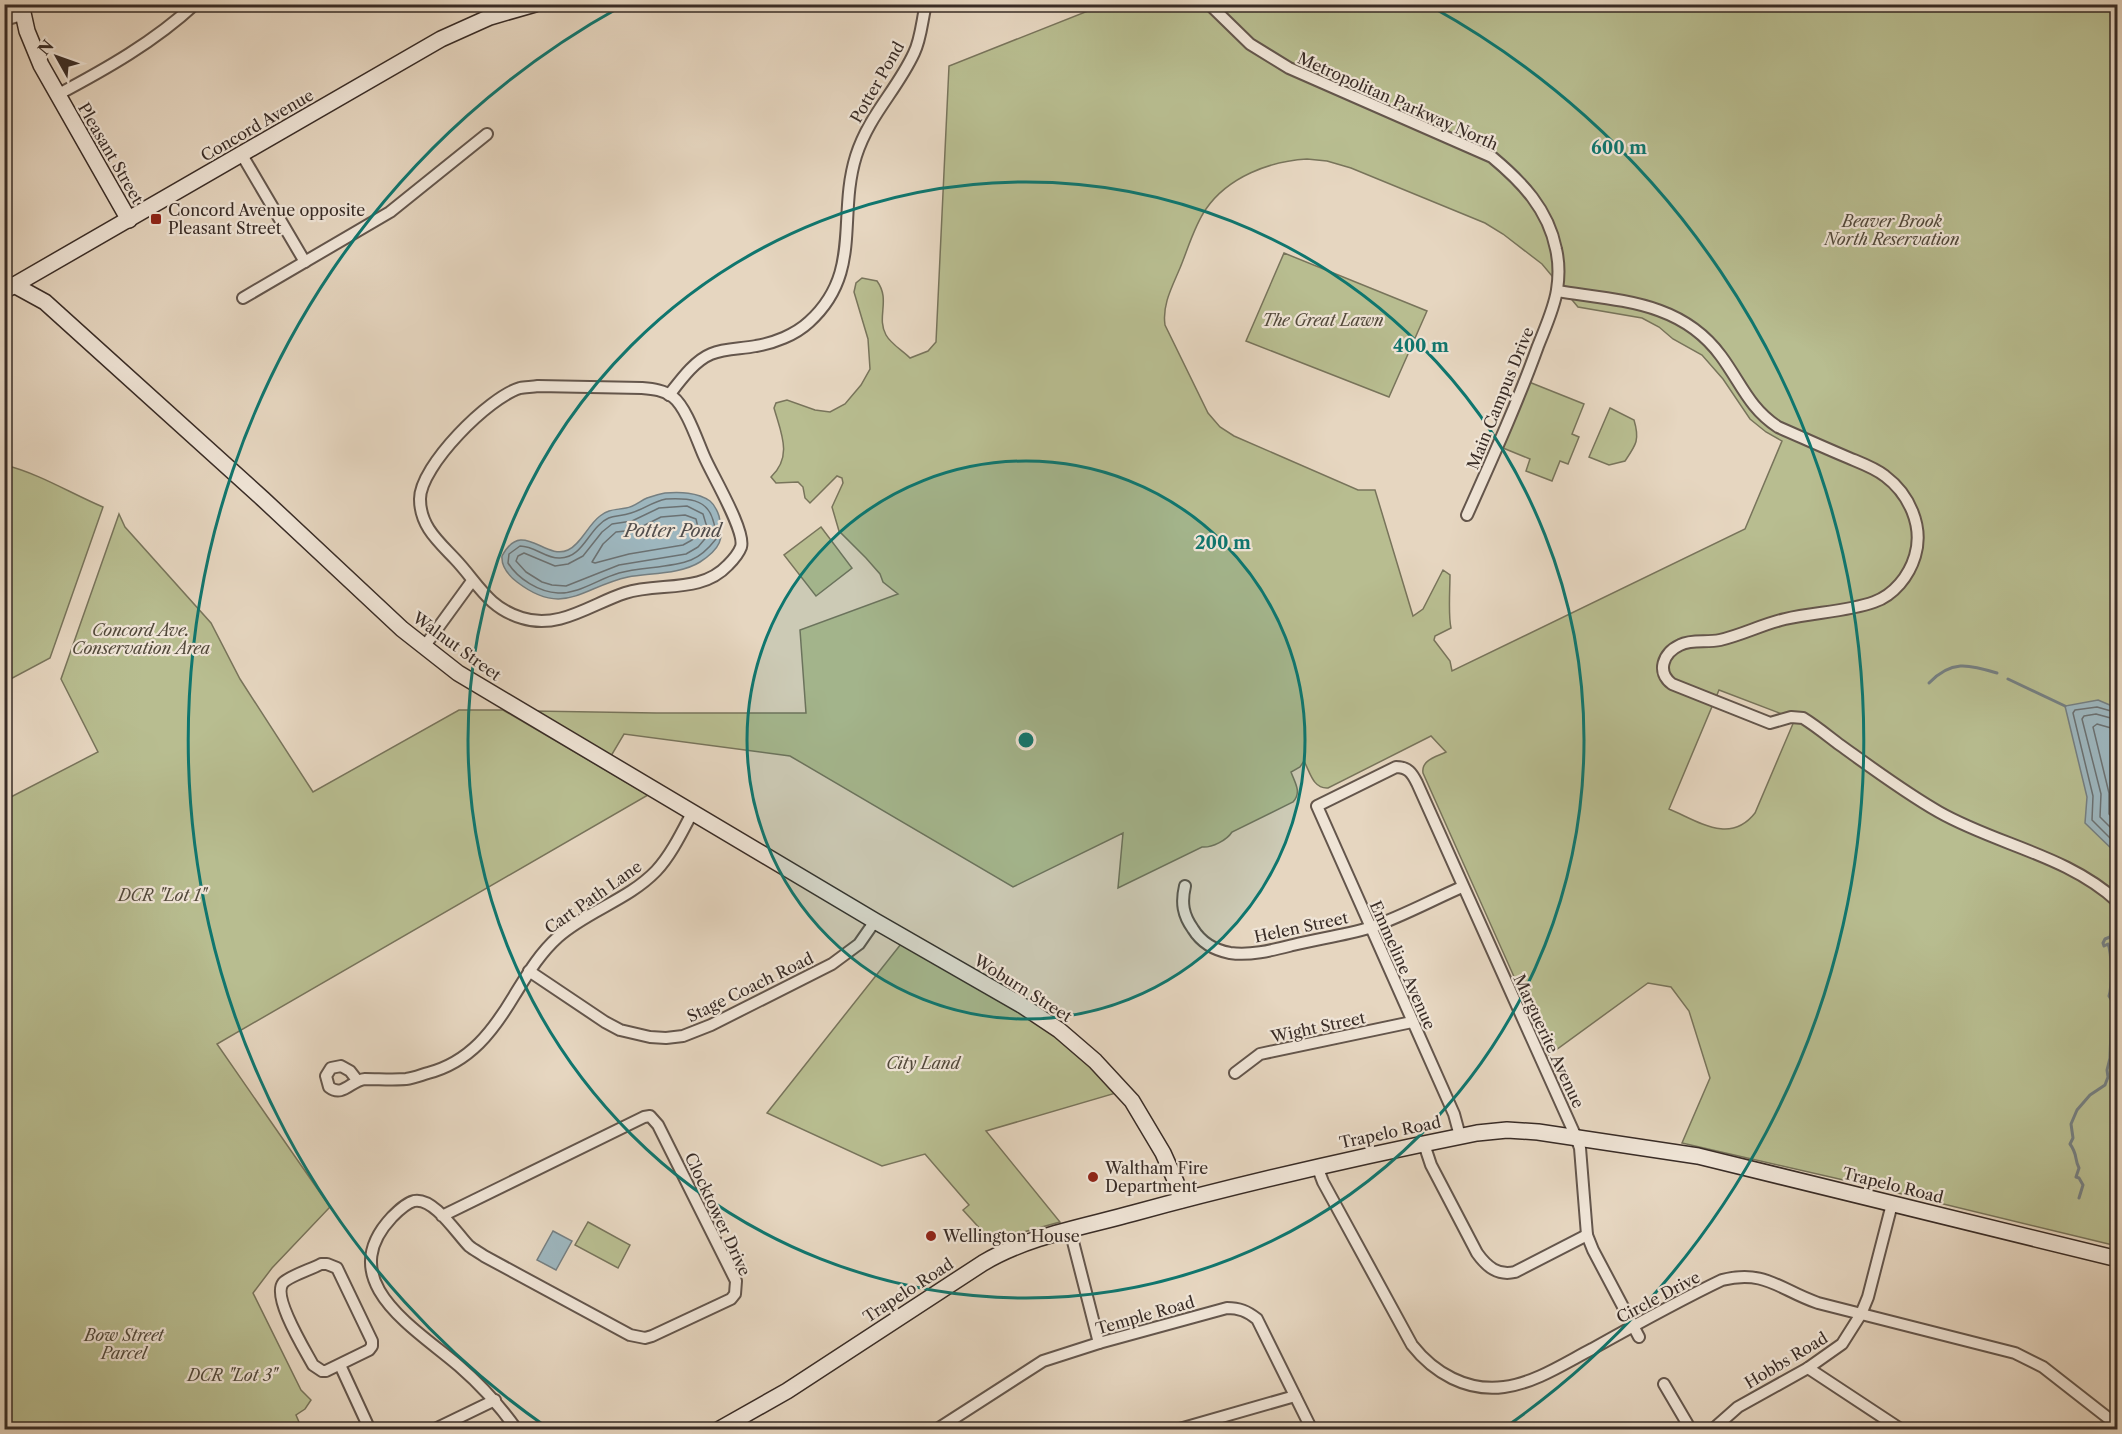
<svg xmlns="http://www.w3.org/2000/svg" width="2122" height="1434" viewBox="0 0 2122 1434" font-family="'Libre Caslon Text',serif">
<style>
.green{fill:#b8bd90;stroke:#78745b;stroke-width:1.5;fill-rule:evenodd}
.water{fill:#9db6be;stroke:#757f81;stroke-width:1.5}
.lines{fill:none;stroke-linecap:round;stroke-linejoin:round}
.shore{stroke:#6b7172;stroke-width:1.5}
.stream{stroke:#757f81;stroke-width:3}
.street-casing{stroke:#64564c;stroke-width:14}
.secondary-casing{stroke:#392c26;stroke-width:18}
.street{stroke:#efe4d6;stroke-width:10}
.secondary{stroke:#efe4d6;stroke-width:15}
.ring{fill:none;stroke:#0f766e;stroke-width:3}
.poi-dot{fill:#8f2418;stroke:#efe4d6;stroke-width:2}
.labels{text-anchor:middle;stroke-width:4.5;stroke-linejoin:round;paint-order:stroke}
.street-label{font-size:16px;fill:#392c26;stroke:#efe4d6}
.poi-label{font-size:16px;fill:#392c26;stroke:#efe4d6;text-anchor:start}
.park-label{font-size:16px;font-style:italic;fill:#52493b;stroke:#efe4d6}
.water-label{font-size:18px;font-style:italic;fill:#524e4c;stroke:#efe4d6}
.centre{fill:#0f766e;stroke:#efe4d6;stroke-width:3}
.ring-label{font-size:18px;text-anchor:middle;font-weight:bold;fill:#0f766e;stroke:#efe4d6;stroke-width:4.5;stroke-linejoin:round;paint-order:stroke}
</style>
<rect width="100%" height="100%" fill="#e6d6c0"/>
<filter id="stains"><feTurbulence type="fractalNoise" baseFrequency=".00333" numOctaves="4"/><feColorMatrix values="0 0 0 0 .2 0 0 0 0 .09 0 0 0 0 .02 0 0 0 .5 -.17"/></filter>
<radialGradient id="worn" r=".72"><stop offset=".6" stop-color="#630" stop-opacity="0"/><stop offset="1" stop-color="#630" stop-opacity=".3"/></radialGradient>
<!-- green -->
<g class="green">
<path d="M1103 5H2117V1246L1861 1184 1682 1143 1710 1078 1689 1011 1671 987 1648 983 1549 1055 1423 773C1421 760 1436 757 1446 752L1431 736 1328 788C1313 789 1310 772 1304 761L1300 767 1291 772C1295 783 1302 792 1293 802L1232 832C1227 840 1212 848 1202 847L1118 888 1123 833 1013 887 790 756 624 734 611 756 534 711 656 713H806L800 630 898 594 883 582 880 574 866 558 839 531 832 507 843 483 842 478 837 476 810 503 805 498 803 487 798 482 776 483 771 477C793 456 781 433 774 408L776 403 787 400 815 410 830 412 845 404 861 385 870 369 868 339 854 292 856 283 862 278 877 281C891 300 876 317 886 335 891 344 903 351 910 358L928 351 936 342 949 66ZM1307 159 1327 161 1351 168 1485 223 1503 234 1542 264 1578 307 1642 318 1659 327 1673 339 1702 355 1723 379 1750 419 1766 432 1782 441 1745 529 1452 671 1450 661 1434 640 1435 636 1451 628C1448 615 1450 590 1450 575L1443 570 1423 609 1413 616 1375 490H1358L1234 436 1220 427 1208 413 1165 325C1162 305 1172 287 1180 268 1188 249 1194 226 1206 209 1228 177 1270 161 1307 159ZM1719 690 1795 719 1755 813C1730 845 1698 821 1669 809Z"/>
<path d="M1284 253 1427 311 1389 397 1246 341Z"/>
<path d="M1529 382 1584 404 1572 434 1579 437 1568 464 1560 461 1552 481 1526 471 1530 459 1503 448Z"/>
<path d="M1610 408 1634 420C1640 440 1636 445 1625 461L1609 465 1589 457Z"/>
<path d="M5 465C40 474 70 493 103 507L50 658 5 682Z"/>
<path d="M119 514 125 527 211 623 240 679 313 792 459 710H503L648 795 217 1044 330 1207 272 1268 253 1293 301 1390 311 1400 305 1409 296 1415 302 1429H5V800L98 752 61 679Z"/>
<path d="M821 527 852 568 816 596 784 555Z"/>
<path d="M901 944 1019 1012 1055 1036 1090 1066 1116 1093 986 1131 1060 1222 1002 1238 994 1244 963 1210 969 1205 925 1154 882 1166 767 1113Z"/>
<path d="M588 1222 630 1245 618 1268 575 1245Z"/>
</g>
<!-- water -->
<g class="water">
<path d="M665 493C680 492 697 492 710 501 715 505 717 510 719 516 725 539 720 549 700 562 681 574 650 573 628 577 582 587 564 618 517 582 508 575 501 567 502 556 522 518 545 561 568 550 581 544 588 525 600 516 608 509 616 510 626 508 634 507 640 501 647 498 653 496 659 494 665 493Z"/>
<path d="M2098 700 2117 708V854L2085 823 2087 797 2065 706Z"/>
<path d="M553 1231 572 1241 556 1270 537 1260Z"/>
</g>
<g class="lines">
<!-- shore -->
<g class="shore">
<path d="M666 499C686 498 707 498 713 520 715 527 717 532 716 539 709 548 701 556 691 560 671 568 641 567 619 573 598 579 579 594 558 593 539 592 518 579 508 563L509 554 520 546C535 546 546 559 560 558 579 558 586 538 598 526 610 513 617 518 631 513 644 509 652 502 666 499Z"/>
<path d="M687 506 703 514 709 534 698 547 686 554 619 565 566 586 552 585 542 582 526 572 516 561 518 556 524 553 555 566 568 564 583 556 602 532 612 524 632 521 659 508Z"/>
<path d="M685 515 696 519 699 532 692 540 683 545 629 554 595 563 592 562 603 544 616 532 635 530 661 517Z"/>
<path d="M2118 713 2097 707 2075 710 2073 713 2093 796 2092 820 2118 846"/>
<path d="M2118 720 2096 714 2084 716 2082 719 2101 794 2100 817 2118 835"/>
<path d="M2118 730 2097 724 2093 727 2109 793V814L2118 823"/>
</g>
<!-- stream -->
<g class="stream">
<path d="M2008 679 2065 706"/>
<path d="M1929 683C1951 660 1968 664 1997 673"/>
<path d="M2079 1198 2083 1185 2079 1178 2076 1177 2079 1168C2074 1158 2078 1155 2070 1144L2073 1138 2071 1124 2077 1110 2090 1095 2105 1085 2108 1077 2107 1070 2110 1058 2112 1001 2109 996C2112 987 2112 953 2108 944L2104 946 2103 943 2105 939 2110 937 2115 922"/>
</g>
<defs>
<g id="street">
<path d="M1209 4 1250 44 1289 68 1492 157C1522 182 1548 209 1556 249 1559 262 1559 277 1557 290 1554 309 1545 328 1538 346 1517 404 1492 459 1467 515"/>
<path d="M4 20 22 15"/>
<path d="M57 95C106 69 154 42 195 4"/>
<path d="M242 155 305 262"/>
<path d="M1557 291C1619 301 1681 301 1721 356 1741 383 1749 408 1778 427 1801 437 1825 448 1849 458 1861 463 1875 468 1885 476 1909 494 1924 526 1915 556 1909 576 1894 595 1874 602 1846 612 1814 612 1785 619 1763 624 1742 635 1720 640 1707 643 1692 639 1680 645 1663 653 1656 672 1672 684L1770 723 1791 717 1803 718C1816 726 1828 736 1840 745 1872 768 1904 792 1939 812 1997 845 2067 855 2118 902"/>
<path d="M243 298 390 212 487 134"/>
<path d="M538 386 642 388C653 389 664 390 673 397 686 407 697 440 704 456 712 475 746 531 741 547 738 555 733 560 728 565 701 594 659 582 625 593 591 604 559 630 522 618 488 608 477 582 455 559 438 541 420 526 420 499 420 466 489 397 520 388 525 387 532 387 538 386Z"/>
<path d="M669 395C680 381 694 361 711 354 725 348 741 349 756 346 774 343 795 335 809 322 863 273 837 217 856 156 869 115 897 90 914 53 921 39 922 20 926 4"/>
<path d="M424 647 472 581"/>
<path d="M1185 886C1181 903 1183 915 1193 929 1201 942 1214 950 1230 953 1251 956 1273 950 1293 945 1318 939 1345 935 1369 928 1401 917 1432 900 1462 887"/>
<path d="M529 971 605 1022 620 1030 650 1037 666 1038 683 1036 711 1025 832 964 859 944 875 921"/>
<path d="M1235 1073 1260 1054 1412 1022"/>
<path d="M357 1080 350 1071 341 1066 331 1068 326 1076 329 1087C343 1098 351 1080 365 1079 379 1079 393 1080 406 1079 414 1078 421 1075 428 1073 470 1062 493 1031 514 996 527 975 539 954 558 937 587 911 628 900 656 871 671 855 682 832 692 813"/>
<path d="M1460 1136 1454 1114 1317 806 1396 767C1408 767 1412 773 1417 783L1576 1137 1580 1148 1587 1235 1593 1250 1639 1337"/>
<path d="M1424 1144 1431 1165 1477 1253C1487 1267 1498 1276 1515 1272L1587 1235"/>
<path d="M1317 1166 1323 1182 1412 1345C1434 1373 1467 1392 1504 1387 1535 1383 1565 1363 1592 1349 1635 1325 1678 1301 1722 1280 1765 1269 1780 1290 1818 1303L2015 1353 2043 1367 2112 1421"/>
<path d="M442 1216 644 1117 650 1116 658 1125 736 1281 735 1294 731 1299 652 1336 645 1338 630 1335 484 1256C480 1253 474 1250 469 1246 457 1234 434 1197 414 1201 406 1203 398 1211 392 1217 332 1281 415 1328 459 1366 481 1385 500 1406 517 1430"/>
<path d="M1070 1230 1099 1343"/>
<path d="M321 1264H327L337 1268 372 1341V1346L369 1350 326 1371H322L313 1365C305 1350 272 1297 283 1283 289 1276 312 1269 321 1264Z"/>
<path d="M340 1365 370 1430"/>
<path d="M1808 1368 1902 1430"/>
<path d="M1664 1384 1691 1430"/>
<path d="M433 1430 495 1400"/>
<path d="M936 1430 1043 1361 1099 1343 1227 1308C1239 1308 1247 1311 1257 1319L1312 1430"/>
<path d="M1176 1430 1295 1396"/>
<path d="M1712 1430 1738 1407 1808 1368 1842 1344 1861 1314 1868 1297 1892 1204"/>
<path d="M2105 1430 2118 1414"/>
</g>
<g id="secondary">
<path d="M21 4 27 31 41 65 129 220"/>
<path d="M14 285 45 302 263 499 402 629 458 673 875 921 1023 1006 1059 1030 1095 1061 1132 1101 1163 1153 1176 1182 1181 1200"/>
<path d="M4 291 441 39 490 17 535 4"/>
<path d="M718 1430 787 1391 983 1263C1028 1236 1084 1227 1134 1213 1248 1182 1362 1156 1477 1133L1507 1130 1538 1132 1698 1156 2118 1259"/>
</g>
</defs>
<!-- street casing -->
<use href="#street" class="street-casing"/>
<!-- secondary casing -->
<use href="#secondary" class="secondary-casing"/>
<!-- street -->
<use href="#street" class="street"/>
<!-- secondary -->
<use href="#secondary" class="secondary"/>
</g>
<!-- distance rings -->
<circle cx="1026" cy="740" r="279" fill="#0f766e" fill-opacity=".12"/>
<g class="ring">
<circle cx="1026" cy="740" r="279"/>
<circle cx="1026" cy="740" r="558"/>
<path d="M545 1426A838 838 0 0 1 620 7M1432 7A838 838 0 0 1 1507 1426"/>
</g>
<!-- markers -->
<g class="poi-dot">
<rect x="150" y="213" width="12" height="12" rx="3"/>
<circle cx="1093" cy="1177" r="6"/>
<circle cx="931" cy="1236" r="6"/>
</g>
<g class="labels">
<!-- street labels -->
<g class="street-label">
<text transform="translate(877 82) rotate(-60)" y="6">Potter Pond</text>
<text transform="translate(1398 101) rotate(24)" y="6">Metropolitan Parkway North</text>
<text transform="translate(257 125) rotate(-30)" y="6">Concord Avenue</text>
<text transform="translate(111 153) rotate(60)" y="6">Pleasant Street</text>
<text transform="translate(1500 398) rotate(-68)" y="6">Main Campus Drive</text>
<text transform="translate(457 646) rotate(36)" y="6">Walnut Street</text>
<text transform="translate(593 897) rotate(-35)" y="6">Cart Path Lane</text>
<text transform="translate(1301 927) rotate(-12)" y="6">Helen Street</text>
<text transform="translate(1403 965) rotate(66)" y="6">Emmeline Avenue</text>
<text transform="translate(750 987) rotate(-26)" y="6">Stage Coach Road</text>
<text transform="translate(1023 988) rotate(32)" y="6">Woburn Street</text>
<text transform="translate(1318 1027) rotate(-12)" y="6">Wight Street</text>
<text transform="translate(1549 1041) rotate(65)" y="6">Marguerite Avenue</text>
<text transform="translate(1390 1132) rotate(-12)" y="6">Trapelo Road</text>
<text transform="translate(1893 1185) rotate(14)" y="6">Trapelo Road</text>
<text transform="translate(718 1214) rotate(65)" y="6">Clocktower Drive</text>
<text transform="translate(908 1290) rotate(-33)" y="6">Trapelo Road</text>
<text transform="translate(1658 1297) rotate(-28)" y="6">Circle Drive</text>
<text transform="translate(1145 1315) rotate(-16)" y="6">Temple Road</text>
<text transform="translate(1786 1360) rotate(-31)" y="6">Hobbs Road</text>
</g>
<!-- poi labels -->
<g class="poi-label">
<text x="168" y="216">Concord Avenue opposite<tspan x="168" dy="18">Pleasant Street</tspan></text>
<text x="1105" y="1174">Waltham Fire<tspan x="1105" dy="18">Department</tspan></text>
<text x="943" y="1242">Wellington House</text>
</g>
<!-- park labels -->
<g class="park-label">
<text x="1892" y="227">Beaver Brook<tspan x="1892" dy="18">North Reservation</tspan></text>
<text x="1323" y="326">The Great Lawn</text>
<text x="141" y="636">Concord Ave.<tspan x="141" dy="18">Conservation Area</tspan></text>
<text x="162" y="901">DCR "Lot 1"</text>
<text x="923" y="1069">City Land</text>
<text x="124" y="1341">Bow Street<tspan x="124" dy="18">Parcel</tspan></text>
<text x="232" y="1381">DCR "Lot 3"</text>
</g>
<!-- water labels -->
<g class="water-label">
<text x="673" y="537">Potter Pond</text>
</g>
</g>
<circle cx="1026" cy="740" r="9" class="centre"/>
<g class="ring-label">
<text x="1619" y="154">600 m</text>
<text x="1421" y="352">400 m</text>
<text x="1223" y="549">200 m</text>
</g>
<!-- margin -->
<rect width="2122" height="1434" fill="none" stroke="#e6d6c0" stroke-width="24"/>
<rect x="6" y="6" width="2110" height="1422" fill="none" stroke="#392c26" stroke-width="3"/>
<rect x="12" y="12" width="2098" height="1410" fill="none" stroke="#392c26" stroke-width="1.5"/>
<!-- north arrow -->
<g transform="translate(57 57) rotate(310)" stroke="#efe4d6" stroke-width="4.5" paint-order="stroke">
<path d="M0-4.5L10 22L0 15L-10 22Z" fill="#392c26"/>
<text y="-9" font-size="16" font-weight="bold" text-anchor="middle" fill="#392c26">N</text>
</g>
<rect width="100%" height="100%" filter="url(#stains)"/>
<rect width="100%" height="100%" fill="url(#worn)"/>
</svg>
